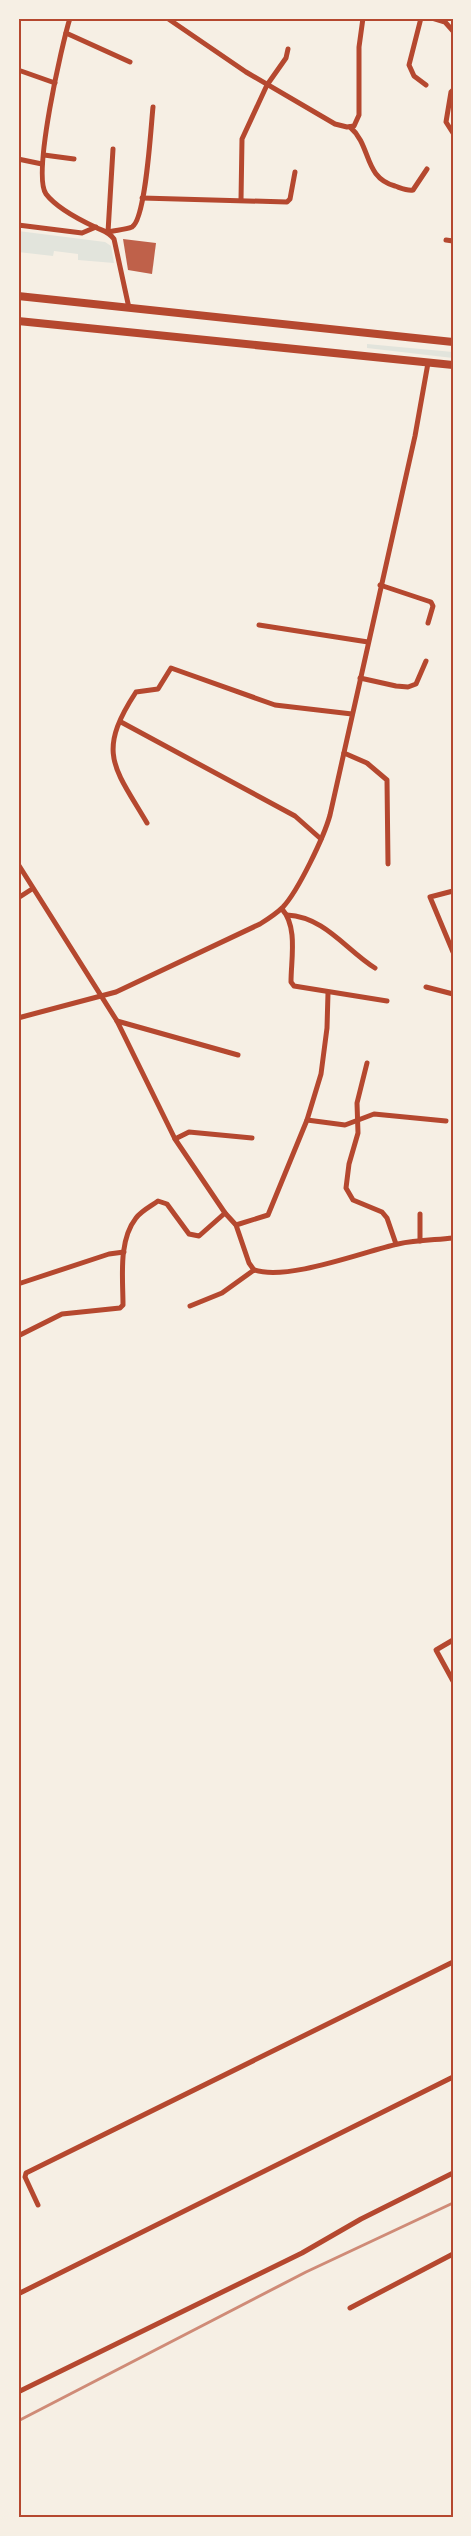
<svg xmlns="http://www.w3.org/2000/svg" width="471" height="2536" viewBox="0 0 471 2536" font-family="Manrope,sans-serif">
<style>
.green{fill:#e2e4dc}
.building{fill:#bf614a}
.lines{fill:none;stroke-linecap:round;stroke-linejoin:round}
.minor{stroke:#b5482f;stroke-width:5}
.primary{stroke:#b5482f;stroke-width:8}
.rail{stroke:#cf8b77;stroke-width:3}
.neatline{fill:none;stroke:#b5482f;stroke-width:2}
</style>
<rect width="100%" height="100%" fill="#f6efe4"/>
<!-- green -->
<g class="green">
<path d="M18 231 105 242 111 246 114 263 78 260V254L54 251 53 256 18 252Z"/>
<path d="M367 344 453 352V358L367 348Z"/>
</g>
<!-- building -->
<path class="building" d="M123 239 156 243 152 274 128 270Z"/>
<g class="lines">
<!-- minor -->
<g class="minor">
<path d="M70 18C62 44 32 175 46 194 56 207 80 220 95 227 103 231 108 231 114 239L129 308"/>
<path d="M167 18 246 72 335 124 347 127 354 126 359 115V47L363 18"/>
<path d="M421 18 409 65 414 76 426 85"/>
<path d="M432 18 445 22 453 31"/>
<path d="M66 33 130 62"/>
<path d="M21 71 55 83"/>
<path d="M453 90 451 92 446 122 453 133"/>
<path d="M350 127C372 146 363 177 395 186 401 188 407 191 413 190L427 169"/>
<path d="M113 149 108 232C115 230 125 230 132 227 146 219 151 125 153 107"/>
<path d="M44 155 74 159"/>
<path d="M18 159 42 164"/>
<path d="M142 198 287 202 290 199 295 172"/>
<path d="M241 200 242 139 267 85 286 58 288 49"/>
<path d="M18 225 82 233 96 227"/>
<path d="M446 240 453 241"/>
<path d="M380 585 431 602 433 606 428 623"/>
<path d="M259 625 368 642"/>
<path d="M360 678 396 686 408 687 416 684 426 661"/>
<path d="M121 722 295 816 321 839"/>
<path d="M344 753 367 763 387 780 388 864"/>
<path d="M147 823C114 767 96 753 136 692L158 689 171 668 275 705 352 714"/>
<path d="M18 864 117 1021 175 1139 225 1213 236 1225 249 1263 254 1270C289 1281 362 1252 398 1244 416 1240 435 1240 453 1238"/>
<path d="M453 891 430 897 453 952"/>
<path d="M18 898 32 889"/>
<path d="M282 909C298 927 291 959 291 982L294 986 387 1001"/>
<path d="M287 915C325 917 346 950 375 968"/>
<path d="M426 987 453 994"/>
<path d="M18 1018 116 992 260 924C268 919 276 914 283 907 298 891 324 837 330 815L415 436 428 363"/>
<path d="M117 1021 238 1055"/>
<path d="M367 1063 357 1103 358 1133 349 1164 346 1188 353 1200 382 1212 387 1218 396 1244"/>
<path d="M307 1120 345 1125 374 1114 446 1121"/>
<path d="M175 1139 189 1132 252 1138"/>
<path d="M420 1214V1241"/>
<path d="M236 1225 268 1215 307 1120 321 1074 327 1028 328 993"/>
<path d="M18 1284 109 1254 124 1252"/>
<path d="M190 1306 222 1293 254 1270"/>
<path d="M18 1336 62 1314 120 1308 123 1305C123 1278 118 1241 136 1218 141 1211 151 1206 158 1201L167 1204 189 1234 199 1236 225 1213"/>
<path d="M453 1640 436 1650 453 1681"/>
<path d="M38 2205 25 2177 26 2173 453 1962"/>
<path d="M18 2294 453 2077"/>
<path d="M350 2308 453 2254"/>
<path d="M18 2392 302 2253 361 2219 453 2173"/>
</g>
<!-- primary -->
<g class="primary">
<path d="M18 296 453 342"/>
<path d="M18 321 453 365"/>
</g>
<!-- rail -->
<path class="rail" d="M18 2421 306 2272 453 2203"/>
</g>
<!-- border -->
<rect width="471" height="2536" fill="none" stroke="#f6efe4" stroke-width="39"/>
<rect x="20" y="20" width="432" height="2496" class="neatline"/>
</svg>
